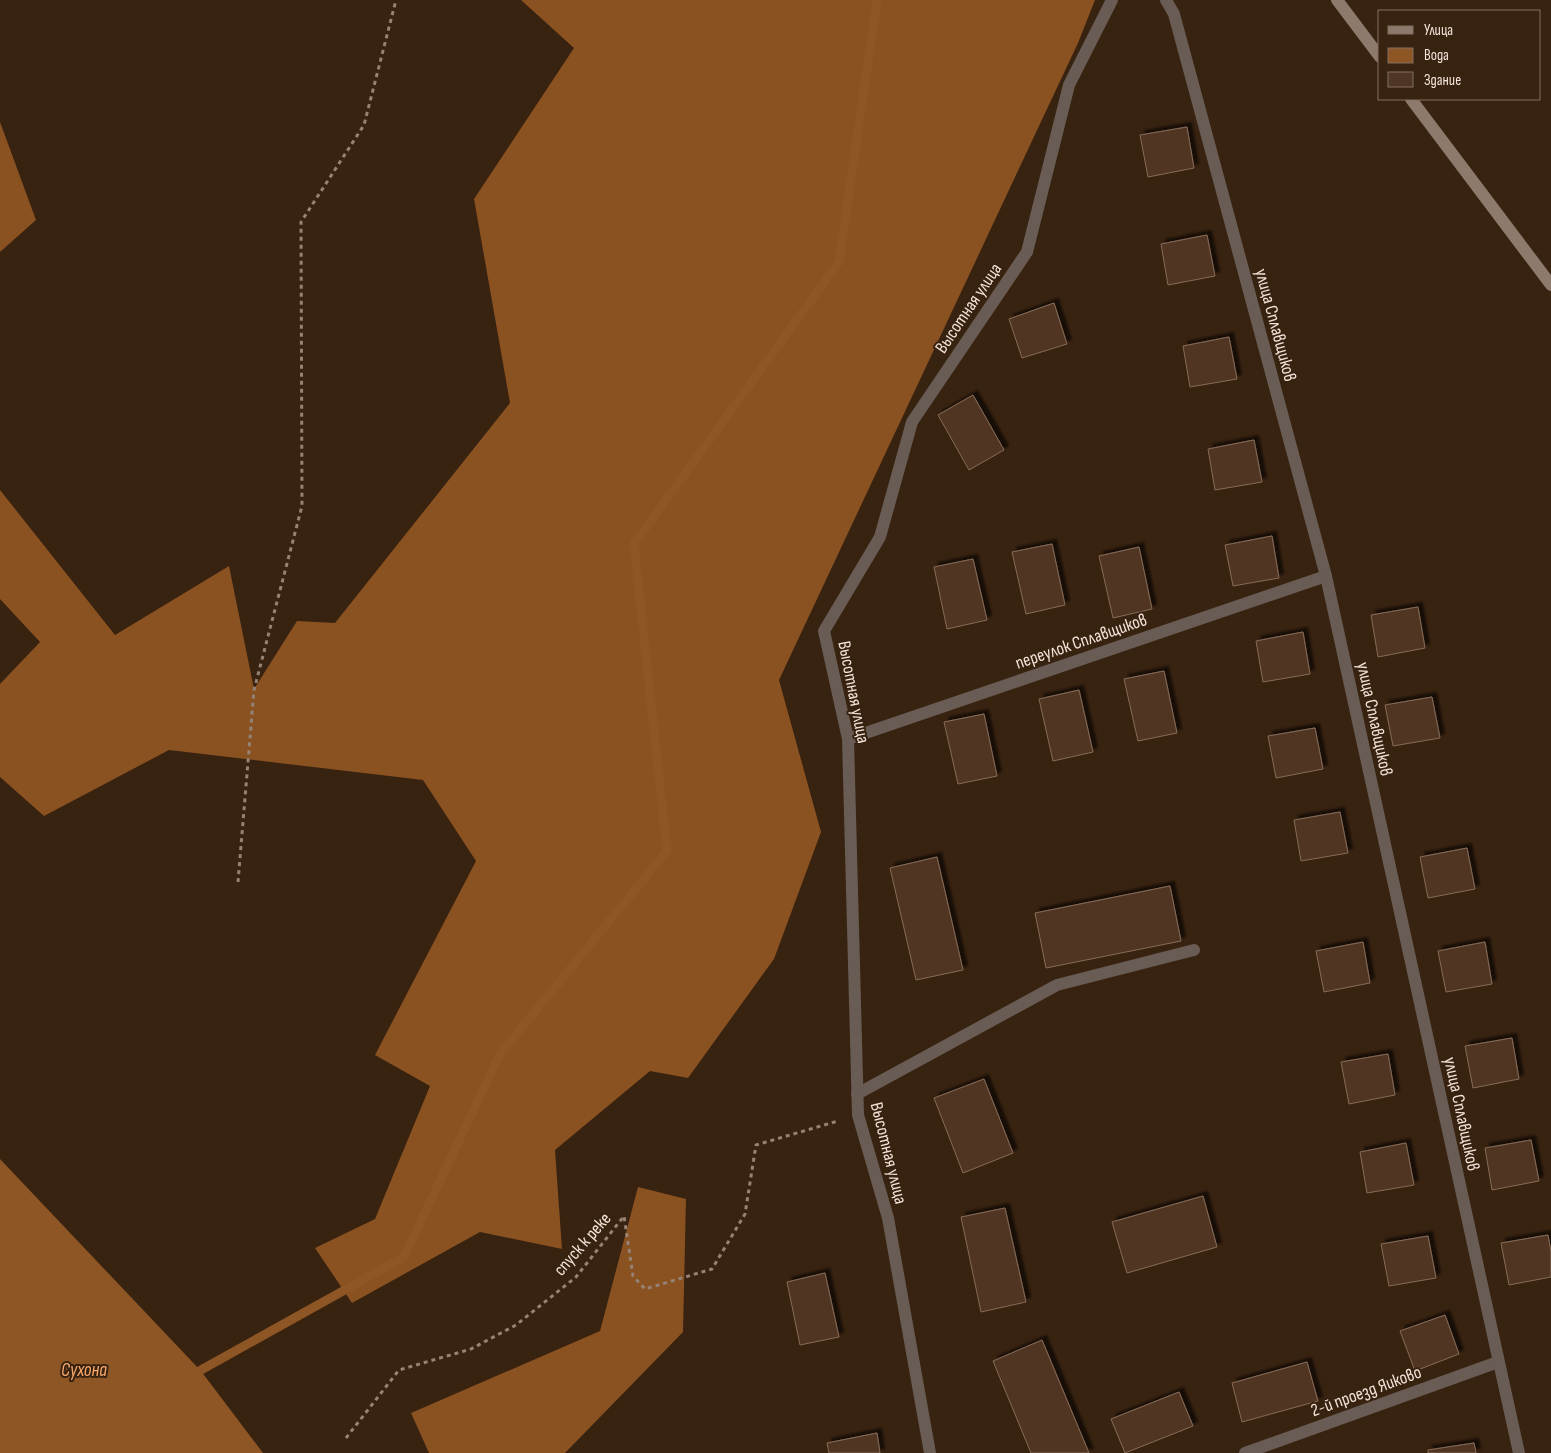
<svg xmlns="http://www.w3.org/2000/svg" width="1551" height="1453" viewBox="0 0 1551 1453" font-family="'Sofia Sans Condensed',sans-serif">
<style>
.forest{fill:#8a5121}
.water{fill:#8e5525}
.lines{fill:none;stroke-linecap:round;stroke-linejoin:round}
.stream{stroke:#8e5525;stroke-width:9}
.building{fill:#4f3624;stroke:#876b58;filter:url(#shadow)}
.path{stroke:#968375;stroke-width:3;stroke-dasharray:4 4;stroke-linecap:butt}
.service{stroke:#685c54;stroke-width:12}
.minor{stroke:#685c54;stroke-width:12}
.secondary{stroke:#8d7a6c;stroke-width:12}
.labels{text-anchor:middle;stroke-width:4;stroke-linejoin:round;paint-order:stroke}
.street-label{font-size:18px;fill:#f3e3d8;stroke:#382210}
.water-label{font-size:19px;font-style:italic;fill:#fbab6d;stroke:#382210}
</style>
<defs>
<filter id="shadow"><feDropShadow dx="4.5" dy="-4.5" stdDeviation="1" flood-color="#0009"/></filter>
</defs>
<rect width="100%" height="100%" fill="#382210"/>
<!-- forest -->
<g class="forest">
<path d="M521 0H1095L1078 43 779 680 821 832 774 959 688 1078 650 1071 555 1150 562 1249 480 1232 352 1303 315 1248 375 1219 430 1086 375 1055 476 861 423 780 169 750 44 816 0 777V684L40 642 0 599V490L115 635 229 566 254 689 297 621 335 623 510 403 474 199 574 48Z"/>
<path d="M0 122 36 220 0 252Z"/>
<path d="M638 1187 686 1199 683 1332 565 1453H429L411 1413 600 1331Z"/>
</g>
<!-- water -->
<path class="water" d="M0 1159 201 1371 263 1453H0Z"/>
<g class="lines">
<!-- stream -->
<path class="stream" d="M192 1375 404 1257 500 1054 667 851 634 544 839 262 877 0"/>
</g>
<!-- building -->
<g class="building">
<path d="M1187 127 1194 168 1148 177 1140 135Z"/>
<path d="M1207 235 1215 276 1168 285 1161 244Z"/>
<path d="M1054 303 1067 344 1022 358 1009 319Z"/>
<path d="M1229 337 1237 379 1190 387 1183 346Z"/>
<path d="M973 395 1004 450 969 470 938 415Z"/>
<path d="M1254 440 1262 482 1215 490 1208 449Z"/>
<path d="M1272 536 1279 578 1233 586 1225 545Z"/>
<path d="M1052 544 1065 605 1026 614 1012 552Z"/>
<path d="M1139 547 1152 609 1113 618 1099 556Z"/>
<path d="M973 559 987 620 947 629 934 567Z"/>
<path d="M1418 607 1425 648 1378 657 1371 615Z"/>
<path d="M1303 632 1310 674 1263 682 1256 641Z"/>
<path d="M1164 671 1177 733 1138 741 1124 679Z"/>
<path d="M1079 690 1093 752 1053 761 1039 699Z"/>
<path d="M1432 697 1440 738 1393 746 1385 705Z"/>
<path d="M984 714 997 776 958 784 944 722Z"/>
<path d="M1315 728 1323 769 1276 778 1268 736Z"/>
<path d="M1340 812 1348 853 1301 861 1294 820Z"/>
<path d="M1467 848 1475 889 1428 898 1420 857Z"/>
<path d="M937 857 963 970 916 980 890 868Z"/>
<path d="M1170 886 1181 941 1046 968 1035 913Z"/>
<path d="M1363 942 1370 983 1324 992 1316 951Z"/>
<path d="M1485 942 1492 984 1446 992 1438 951Z"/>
<path d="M1512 1038 1519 1079 1473 1088 1465 1046Z"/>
<path d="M1388 1054 1395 1095 1349 1104 1341 1062Z"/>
<path d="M984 1079 1013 1153 963 1173 934 1098Z"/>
<path d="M1531 1140 1539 1181 1492 1190 1485 1148Z"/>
<path d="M1406 1143 1414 1185 1367 1193 1360 1152Z"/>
<path d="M1203 1196 1217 1247 1127 1273 1112 1222Z"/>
<path d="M1005 1208 1026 1302 981 1312 961 1217Z"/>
<path d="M1548 1235 1551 1252V1277L1509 1285 1501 1243Z"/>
<path d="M1428 1236 1436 1278 1389 1286 1381 1244Z"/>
<path d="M825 1273 839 1337 800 1345 787 1282Z"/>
<path d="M1445 1315 1459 1354 1415 1371 1400 1331Z"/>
<path d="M1042 1340 1089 1453H1031L993 1361Z"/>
<path d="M1307 1362 1318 1401 1242 1422 1232 1383Z"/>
<path d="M1179 1392 1193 1426 1125 1453 1111 1419Z"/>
<path d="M877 1433 880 1453H829L827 1443Z"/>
<path d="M1474 1443 1476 1453H1428V1450Z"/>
</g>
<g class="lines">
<!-- path -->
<g class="path">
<path d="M238 882 254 690 302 506 301 222 364 125 396 0"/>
<path d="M346 1438 399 1370 471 1349 516 1325 576 1277 624 1216 633 1276 645 1289 712 1269 745 1214 756 1145 838 1121"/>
</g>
<!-- service -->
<g class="service">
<path d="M857 1094 1057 985 1194 950"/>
<path d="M1245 1453 1498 1362"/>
</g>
<!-- minor -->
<g class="minor">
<path d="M1166 0 1174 14 1326 576 1519 1453"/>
<path d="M848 739 1326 576"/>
<path d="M930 1453 888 1218 858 1115 848 739 824 631 880 537 912 422 1027 252 1069 85 1112 0"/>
</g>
<!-- secondary -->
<g class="secondary">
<path d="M1337 0 1380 57"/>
<path d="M1411 99 1551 285"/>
</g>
</g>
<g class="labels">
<!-- street labels -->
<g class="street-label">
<text transform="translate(968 308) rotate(-56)" y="6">Высотная улица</text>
<text transform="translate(1276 325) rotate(75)" y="6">улица Сплавщиков</text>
<text transform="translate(1081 641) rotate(-19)" y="6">переулок Сплавщиков</text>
<text transform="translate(854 692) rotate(79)" y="6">Высотная улица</text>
<text transform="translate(1375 719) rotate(78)" y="6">улица Сплавщиков</text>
<text transform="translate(1462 1114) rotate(78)" y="6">улица Сплавщиков</text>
<text transform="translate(889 1153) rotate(76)" y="6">Высотная улица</text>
<text transform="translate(582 1244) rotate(-49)" y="6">спуск к реке</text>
<text transform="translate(1366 1391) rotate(-20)" y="6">2-й проезд Яиково</text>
</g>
<!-- water labels -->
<g class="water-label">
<text x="84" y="1376">Сухона</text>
</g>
</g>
<!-- legend -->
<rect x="1378" y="10" width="162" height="90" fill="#382210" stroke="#836f60"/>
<rect x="1388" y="26" width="25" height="8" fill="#8d7a6c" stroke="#836f60"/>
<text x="1424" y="35" font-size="15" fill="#f3e3d8">Улица</text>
<rect x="1388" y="48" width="25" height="15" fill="#8e5525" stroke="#836f60"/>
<text x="1424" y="60" font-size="15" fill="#f3e3d8">Вода</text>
<rect x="1388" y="72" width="25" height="15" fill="#4f3624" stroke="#836f60"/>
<text x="1424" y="85" font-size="15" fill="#f3e3d8">Здание</text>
</svg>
